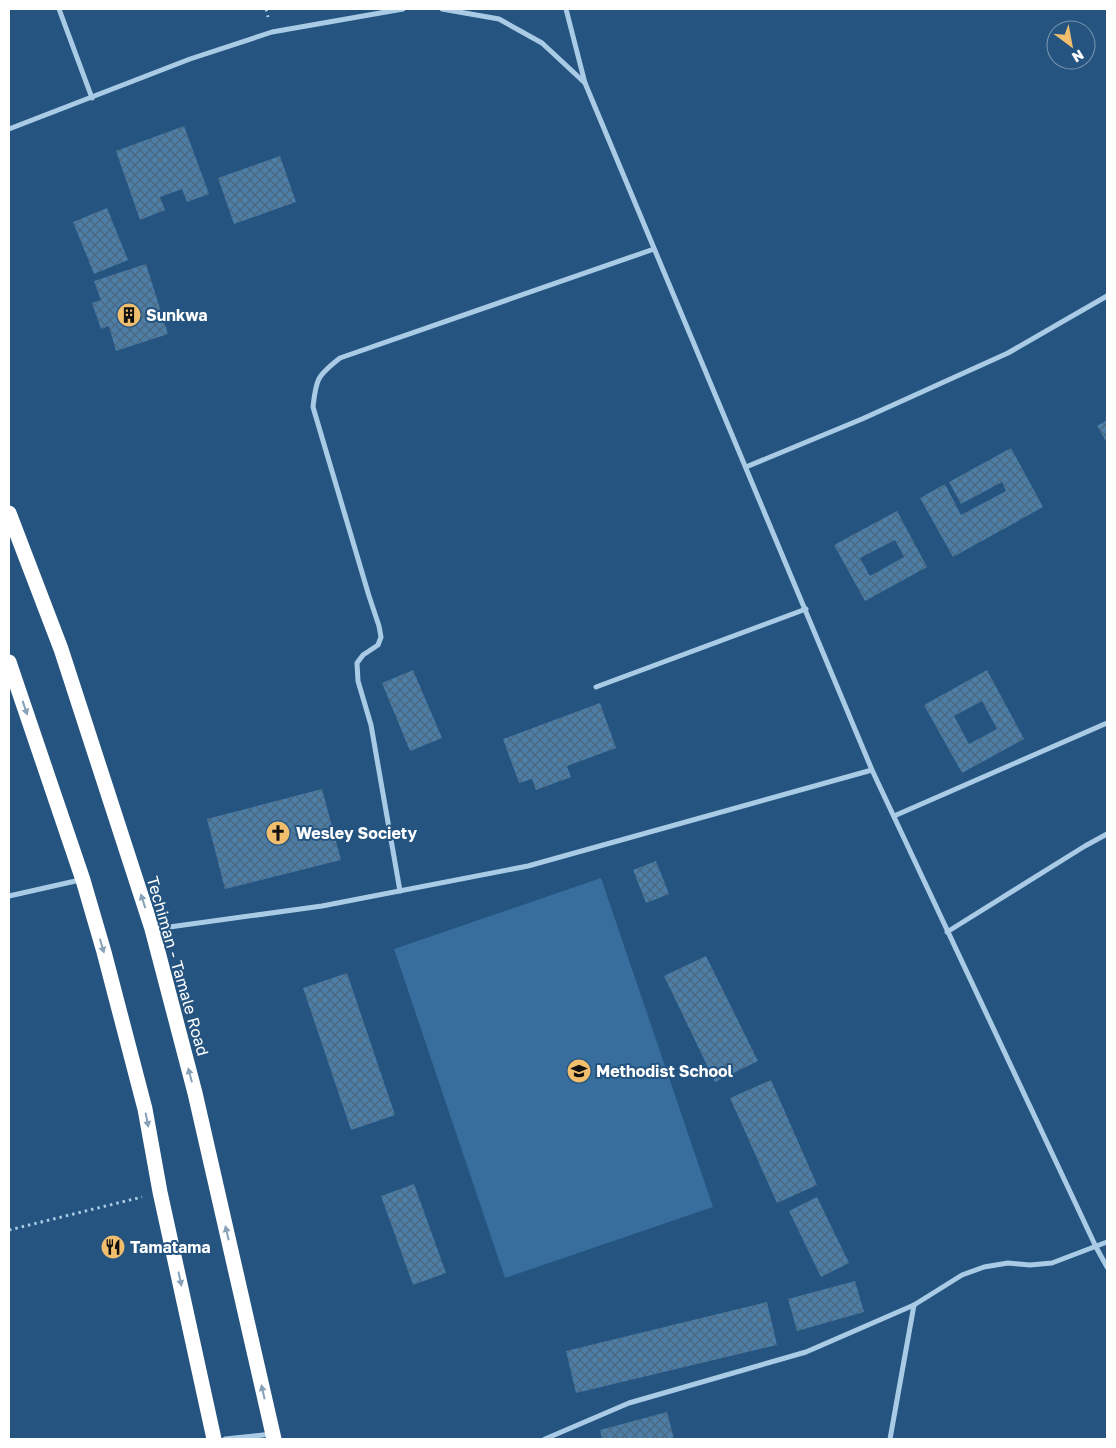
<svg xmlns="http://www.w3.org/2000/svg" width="1116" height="1448" viewBox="0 0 1116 1448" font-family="'Golos Text',sans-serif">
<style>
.park{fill:#386e9d}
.building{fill:url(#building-cross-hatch);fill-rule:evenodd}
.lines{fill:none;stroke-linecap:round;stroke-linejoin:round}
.path{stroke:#aacbe6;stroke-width:3;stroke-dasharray:2.5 4;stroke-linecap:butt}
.street{stroke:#aacbe6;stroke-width:5}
.highway{stroke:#fff;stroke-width:15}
.oneway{fill:#87a1b9}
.labels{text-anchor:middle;stroke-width:4;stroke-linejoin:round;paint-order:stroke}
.poi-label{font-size:16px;font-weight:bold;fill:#fff;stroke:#24547f;text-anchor:start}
.street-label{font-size:16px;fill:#fff;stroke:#24547f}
</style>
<defs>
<pattern id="building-cross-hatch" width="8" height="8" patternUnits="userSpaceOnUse" patternTransform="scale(1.25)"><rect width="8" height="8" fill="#4c7ea8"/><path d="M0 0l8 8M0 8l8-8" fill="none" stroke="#4c687f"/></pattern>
</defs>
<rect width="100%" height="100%" fill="#24547f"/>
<!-- park -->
<path class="park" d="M601 878 713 1207 505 1278 394 949Z"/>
<!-- building -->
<g class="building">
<path d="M184 126 209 194 187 202 182 189 160 197 165 210 140 220 116 151Z"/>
<path d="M280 156 296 202 234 224 218 178Z"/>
<path d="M107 208 128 260 94 274 73 222Z"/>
<path d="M146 264 168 334 116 351 109 326 101 329 92 303 101 300 94 281Z"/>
<path d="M1107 420V443L1097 426Z"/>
<path d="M1011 448 1043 507 953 557 920 498 945 484 961 515 1006 491 1002 482 961 504 949 482Z"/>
<path d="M897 511 927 567 865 601 834 545ZM895 540 904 557 870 576 860 558Z"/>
<path d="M413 670 442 738 410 751 382 683Z"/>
<path d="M987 670 1024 739 962 773 924 705ZM982 701 997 729 969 744 954 716Z"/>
<path d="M600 703 616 748 567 766 571 777 536 790 532 779 519 783 503 739Z"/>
<path d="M322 789 341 860 225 889 207 819Z"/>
<path d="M656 861 669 894 646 903 633 870Z"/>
<path d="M706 956 758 1061 715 1082 664 976Z"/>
<path d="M347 973 395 1115 351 1130 303 988Z"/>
<path d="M771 1080 817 1185 777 1203 730 1098Z"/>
<path d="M414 1184 446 1273 413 1285 381 1196Z"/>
<path d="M817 1197 849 1263 821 1277 789 1211Z"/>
<path d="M855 1281 864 1312 797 1331 788 1299Z"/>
<path d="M767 1302 777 1345 576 1393 566 1351Z"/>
<path d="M667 1412 674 1439H602L600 1430Z"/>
</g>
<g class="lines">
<!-- path -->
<g class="path">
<path d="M266 9 268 17"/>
<path d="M9 1230 142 1197"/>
</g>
<!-- street -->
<g class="street">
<path d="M59 9 92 98"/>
<path d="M442 9 499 19 542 43 585 83"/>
<path d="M566 9 585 83 872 770 1096 1247 1107 1267"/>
<path d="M9 129 190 59 272 32 403 9"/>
<path d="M746 467 862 419 1008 353 1107 296"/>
<path d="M596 687 806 609"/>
<path d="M894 816 1107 723"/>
<path d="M400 891 371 725 358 681 357 663 363 655 378 645 381 637 379 626 369 596 313 407C316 379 317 376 340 358L654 249"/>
<path d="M9 896 80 880"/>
<path d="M155 929 322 906 528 866 872 770"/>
<path d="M947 932 1085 846 1107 834"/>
<path d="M225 1439 272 1434"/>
<path d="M545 1439 629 1403 806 1352 914 1305 962 1275 984 1267 1008 1263 1030 1265 1052 1263 1107 1242"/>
<path d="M890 1439 914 1305"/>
</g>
<!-- highway -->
<g class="highway">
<path d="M9 513 61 649 152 929 195 1093 274 1439"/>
<path d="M9 662 83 880 104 952 145 1109 160 1192 214 1439"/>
</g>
</g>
<!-- one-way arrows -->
<defs><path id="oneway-solid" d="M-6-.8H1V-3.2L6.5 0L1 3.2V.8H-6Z" transform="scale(1.25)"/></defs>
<g class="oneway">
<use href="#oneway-solid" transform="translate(25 708) rotate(71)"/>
<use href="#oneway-solid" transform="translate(143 901) rotate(-108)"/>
<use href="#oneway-solid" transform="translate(102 946) rotate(74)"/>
<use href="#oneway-solid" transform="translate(190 1075) rotate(-105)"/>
<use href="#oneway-solid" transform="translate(147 1120) rotate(79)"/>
<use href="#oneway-solid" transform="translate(227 1233) rotate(-103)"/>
<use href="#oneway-solid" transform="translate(180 1279) rotate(78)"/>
<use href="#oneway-solid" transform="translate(263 1392) rotate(-103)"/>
</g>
<!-- icons -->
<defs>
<symbol id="building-disc" viewBox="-11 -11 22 22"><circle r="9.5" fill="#f1be6d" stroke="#24547f"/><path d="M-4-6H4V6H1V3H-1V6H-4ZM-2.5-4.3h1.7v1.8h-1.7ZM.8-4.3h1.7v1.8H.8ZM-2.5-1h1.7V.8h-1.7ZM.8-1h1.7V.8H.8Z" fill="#111"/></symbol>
<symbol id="church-disc" viewBox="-11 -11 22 22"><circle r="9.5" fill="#f1be6d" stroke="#24547f"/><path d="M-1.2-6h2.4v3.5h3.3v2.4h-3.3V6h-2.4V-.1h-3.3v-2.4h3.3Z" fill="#111"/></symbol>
<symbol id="school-disc" viewBox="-11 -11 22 22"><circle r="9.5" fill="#f1be6d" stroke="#24547f"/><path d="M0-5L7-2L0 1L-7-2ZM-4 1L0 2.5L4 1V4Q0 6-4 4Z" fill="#111"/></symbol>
<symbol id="restaurant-disc" viewBox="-11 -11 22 22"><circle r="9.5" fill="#f1be6d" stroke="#24547f"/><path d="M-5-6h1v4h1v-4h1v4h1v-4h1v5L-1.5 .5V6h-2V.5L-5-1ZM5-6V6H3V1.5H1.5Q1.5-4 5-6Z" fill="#111"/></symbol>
</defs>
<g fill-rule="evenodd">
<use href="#building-disc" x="115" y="301" width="28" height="28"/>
<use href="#church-disc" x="264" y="819" width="28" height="28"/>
<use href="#school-disc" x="565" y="1057" width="28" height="28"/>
<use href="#restaurant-disc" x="99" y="1233" width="28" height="28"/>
</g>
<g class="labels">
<!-- poi labels -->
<g class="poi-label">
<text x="146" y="321">Sunkwa</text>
<text x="296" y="839">Wesley Society</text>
<text x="596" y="1077">Methodist School</text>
<text x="130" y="1253">Tamatama</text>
</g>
<!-- street labels -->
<g class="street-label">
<text transform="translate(178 966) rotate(74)" y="6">Techiman - Tamale Road</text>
</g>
</g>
<!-- border -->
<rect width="1116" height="1448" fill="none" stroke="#ffffff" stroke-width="20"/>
<!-- north arrow -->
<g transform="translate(1071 45) rotate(148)"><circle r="24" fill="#24547f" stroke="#7c98b2"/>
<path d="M0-4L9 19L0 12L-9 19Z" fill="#f1be6d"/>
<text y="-8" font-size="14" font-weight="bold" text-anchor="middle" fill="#ffffff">N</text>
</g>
</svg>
